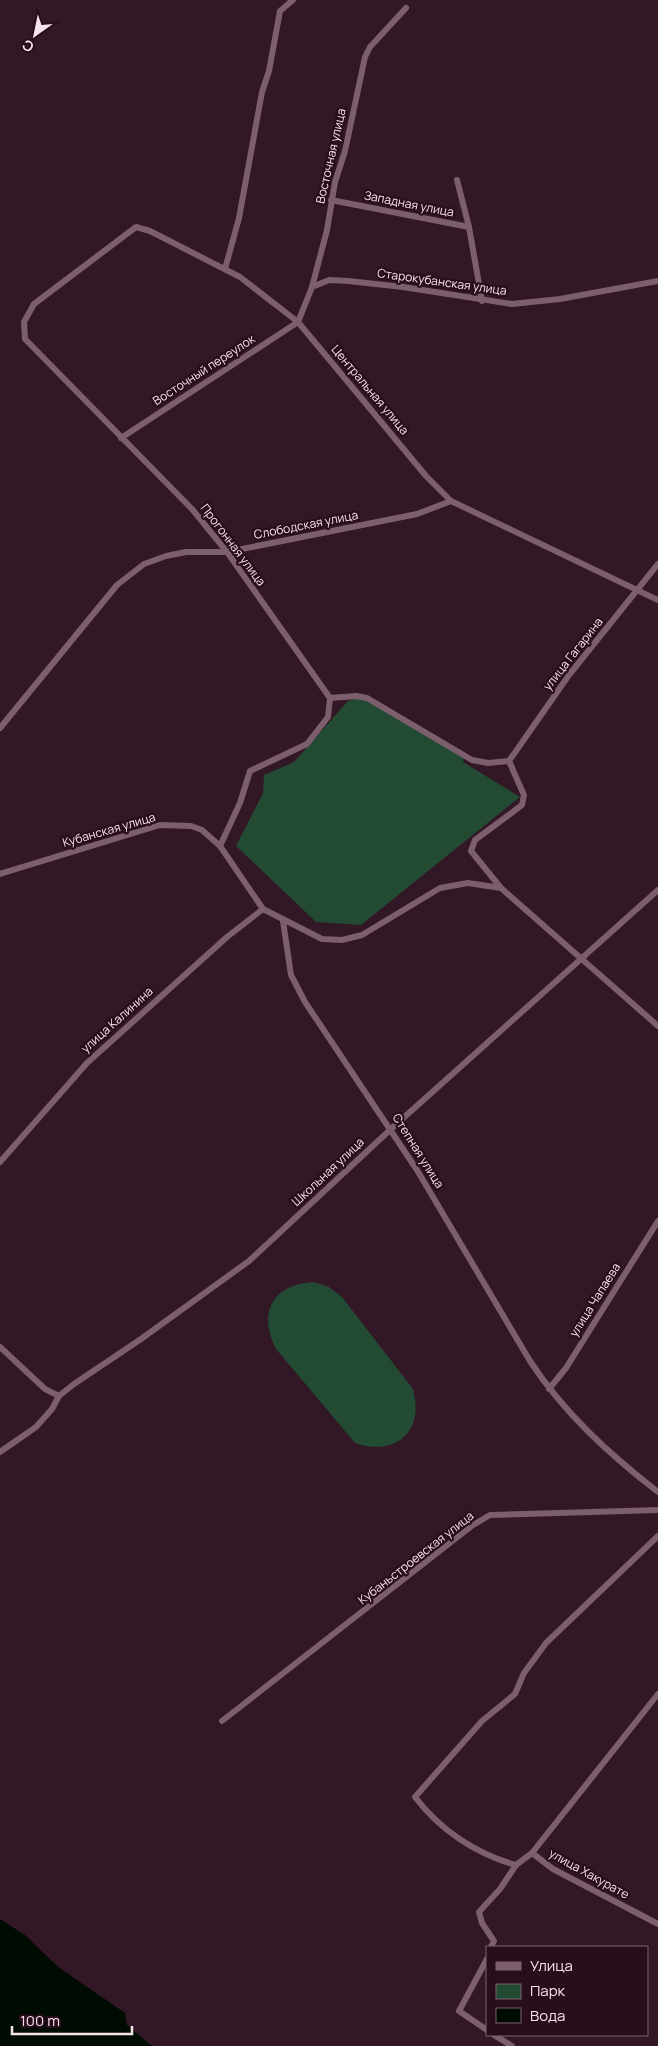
<svg xmlns="http://www.w3.org/2000/svg" width="658" height="2046" viewBox="0 0 658 2046" font-family="Manrope,sans-serif">
<style>
.green{fill:#234a32}
.water{fill:#000b02}
.lines{fill:none;stroke-linecap:round;stroke-linejoin:round}
.street{stroke:#7c5e6d;stroke-width:6}
.labels{text-anchor:middle;stroke-width:4.5;stroke-linejoin:round;paint-order:stroke}
.street-label{font-size:12px;fill:#f7e3ec;stroke:#280d1c}
</style>
<rect width="100%" height="100%" fill="#321726"/>
<!-- green -->
<g class="green">
<path d="M360 696 464 758 463 762 520 797 361 925 316 922 236 846 263 793 264 775 294 762 348 701Z"/>
<path d="M314 1282 329 1287 342 1297 413 1389C425 1432 395 1457 355 1443L276 1349C257 1312 273 1284 314 1282Z"/>
</g>
<!-- water -->
<path class="water" d="M0 1919 25 1935 58 1967 125 2013 127 2025 152 2046H0Z"/>
<g class="lines">
<!-- street -->
<g class="street">
<path d="M457 180 469 227"/>
<path d="M331 200 469 227 482 301"/>
<path d="M225 269 239 218 262 92 269 71 280 11 293 0"/>
<path d="M312 287 329 280 348 281 403 287 512 304 560 299 658 281"/>
<path d="M121 438 298 322 312 287 327 230 335 182 345 151 365 57 370 47 406 8"/>
<path d="M330 698 328 717 307 744 250 771 240 803 220 846 263 909 322 939 342 940 362 935 440 888 468 883 501 888"/>
<path d="M0 728 117 585 144 564 166 556 186 552H227L417 514 451 501"/>
<path d="M509 761 488 763 472 760 367 698 356 696 330 698 227 552 192 509 25 339 24 322 34 304 136 227 150 231 240 277 298 322 426 476 451 501 658 600"/>
<path d="M509 761 524 795 522 805 475 840 471 851 501 888 658 1026"/>
<path d="M509 761 569 675 658 564"/>
<path d="M0 874 160 825 191 826 202 830 220 846"/>
<path d="M283 921 291 975 305 1002 417 1170 530 1361C564 1413 609 1454 658 1492"/>
<path d="M0 1162 87 1063 227 937 263 909"/>
<path d="M0 1347 45 1389 59 1396"/>
<path d="M549 1389 566 1368 658 1221"/>
<path d="M0 1452 36 1427 52 1409 59 1396 74 1384 141 1339 249 1261 391 1129 658 890"/>
<path d="M658 1536 546 1643 524 1673 515 1694 482 1721 415 1797C440 1830 476 1854 516 1865L532 1853 658 1694"/>
<path d="M222 1721 473 1525 490 1515 658 1510"/>
<path d="M532 1853 553 1869 658 1924"/>
<path d="M491 1947 494 1941 482 1923 479 1912 500 1889 516 1865"/>
<path d="M487 1959 459 2011 487 2030"/>
<path d="M494 2035 512 2046"/>
</g>
</g>
<g class="labels">
<!-- street labels -->
<g class="street-label">
<text transform="translate(331 156) rotate(-77)" y="4">Восточная улица</text>
<text transform="translate(409 204) rotate(11)" y="4">Западная улица</text>
<text transform="translate(442 282) rotate(8)" y="4">Старокубанская улица</text>
<text transform="translate(204 370) rotate(-33)" y="4">Восточный переулок</text>
<text transform="translate(370 390) rotate(50)" y="4">Центральная улица</text>
<text transform="translate(306 525) rotate(-11)" y="4">Слободская улица</text>
<text transform="translate(233 545) rotate(53)" y="4">Прогонная улица</text>
<text transform="translate(573 654) rotate(-52)" y="4">улица Гагарина</text>
<text transform="translate(109 830) rotate(-16)" y="4">Кубанская улица</text>
<text transform="translate(117 1020) rotate(-42)" y="4">улица Калинина</text>
<text transform="translate(418 1151) rotate(58)" y="4">Степная улица</text>
<text transform="translate(328 1172) rotate(-43)" y="4">Школьная улица</text>
<text transform="translate(595 1300) rotate(-58)" y="4">улица Чапаева</text>
<text transform="translate(416 1558) rotate(-38)" y="4">Кубаньстроевская улица</text>
<text transform="translate(589 1874) rotate(29)" y="4">улица Хакурате</text>
</g>
</g>
<!-- legend -->
<rect x="486" y="1946" width="162" height="90" fill="#280d1c" stroke="#7b636f"/>
<rect x="496" y="1962" width="25" height="8" fill="#7c5e6d" stroke="#7b636f"/>
<text x="530" y="1971" font-size="15" fill="#f7e3ec">Улица</text>
<rect x="496" y="1984" width="25" height="15" fill="#234a32" stroke="#7b636f"/>
<text x="530" y="1996" font-size="15" fill="#f7e3ec">Парк</text>
<rect x="496" y="2008" width="25" height="15" fill="#000b02" stroke="#7b636f"/>
<text x="530" y="2021" font-size="15" fill="#f7e3ec">Вода</text>
<!-- north arrow -->
<g transform="translate(35 35) rotate(213)" stroke="#280d1c" stroke-width="4" paint-order="stroke">
<path d="M0-4L9 19L0 12L-9 19Z" fill="#f7e3ec"/>
<text y="-8" font-size="14" font-weight="bold" text-anchor="middle" fill="#f7e3ec">С</text>
</g>
<!-- scale -->
<path d="M12 2026v8h120v-8" fill="none" stroke="#f7e3ec" stroke-width="2.5"/>
<text x="20" y="2026" font-size="15" fill="#f7e3ec" stroke="#280d1c" stroke-width="4" paint-order="stroke">100 m</text>
</svg>
